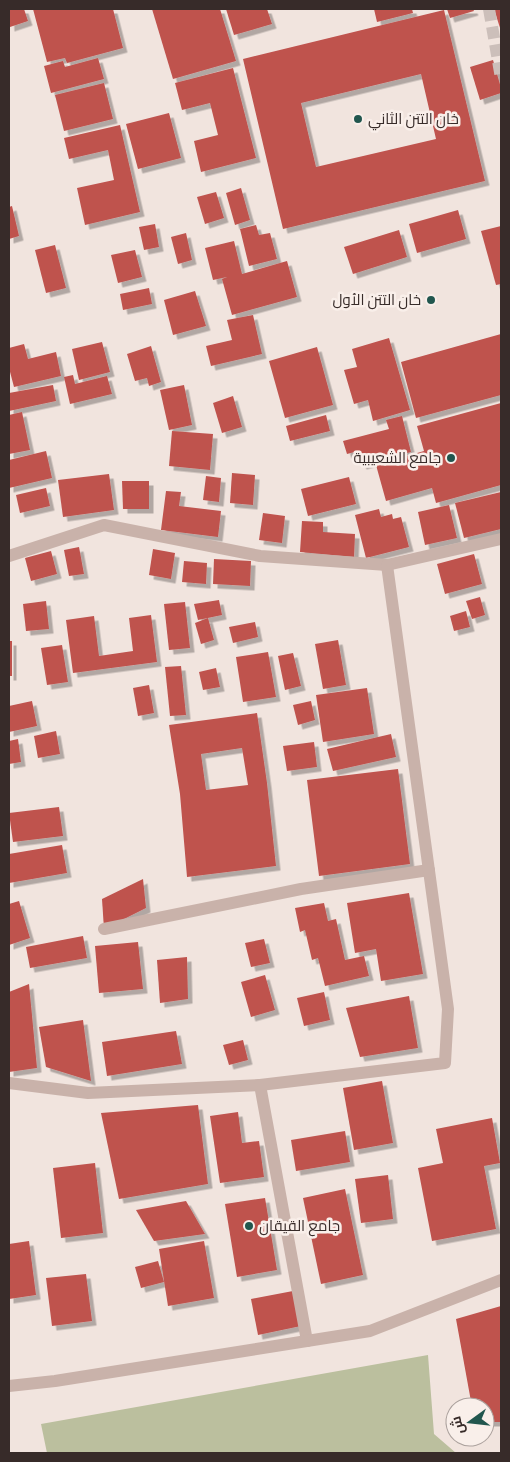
<svg xmlns="http://www.w3.org/2000/svg" width="510" height="1462" viewBox="0 0 510 1462" font-family="'PT Sans Narrow',Cairo,sans-serif">
<style>
.green{fill:#bbbf9e}
.building{fill:#bf524e;fill-rule:evenodd;filter:url(#shadow)}
.lines{fill:none;stroke-linecap:round;stroke-linejoin:round}
.street-tunnel{stroke:#ccbfba;stroke-width:12;stroke-dasharray:12 6;stroke-linecap:butt}
.street{stroke:#c9b2aa;stroke-width:12}
.poi-dot{fill:#21564e;stroke:#f9efea;stroke-width:2}
.labels{text-anchor:middle;stroke-width:5;stroke-linejoin:round;paint-order:stroke}
.poi-label{font-size:15px;fill:#372b29;stroke:#f9efea;text-anchor:start}
</style>
<defs>
<filter id="shadow"><feDropShadow dx="4.5" dy="4.5" stdDeviation="0" flood-color="#0004"/></filter>
</defs>
<rect width="100%" height="100%" fill="#f1e4de"/>
<!-- green -->
<path class="green" d="M428 1355 434 1434 456 1453H47L41 1424Z"/>
<!-- building -->
<g class="building">
<path d="M9 9H24L28 21 10 27Z"/>
<path d="M33 9H113L123 48 67 63 65 58 47 62Z"/>
<path d="M152 9H220L236 61 173 79Z"/>
<path d="M226 9H267L272 24 234 35Z"/>
<path d="M374 9H412L413 13 377 22Z"/>
<path d="M447 9H473L474 11 450 18Z"/>
<path d="M494 9H501V31Z"/>
<path d="M444 10 485 181 283 229 243 59ZM421 74 436 139 316 167 301 103Z"/>
<path d="M98 58 104 79 51 93 44 66 63 61 65 67Z"/>
<path d="M493 60 501 88V93L480 100 470 67Z"/>
<path d="M233 68 256 158 201 172 194 141 218 135 210 103 182 110 175 83Z"/>
<path d="M104 83 113 119 64 131 55 95Z"/>
<path d="M169 113 181 158 138 169 126 124Z"/>
<path d="M120 125 140 212 85 225 77 188 114 180 108 150 69 159 64 138Z"/>
<path d="M241 188 250 220 235 225 226 193Z"/>
<path d="M216 192 224 218 205 224 197 197Z"/>
<path d="M12 206 19 236 9 239V207Z"/>
<path d="M458 210 466 239 417 253 409 224Z"/>
<path d="M155 224 159 247 144 250 139 227Z"/>
<path d="M256 225 259 235 270 233 277 259 249 266 240 229Z"/>
<path d="M501 226V284L496 285 481 231Z"/>
<path d="M399 230 407 257 353 274 344 247Z"/>
<path d="M186 233 192 260 178 264 171 237Z"/>
<path d="M234 241 242 274 287 261 297 297 232 315 222 279 227 277 213 280 205 248Z"/>
<path d="M55 245 66 288 46 293 35 250Z"/>
<path d="M135 250 142 277 118 283 111 255Z"/>
<path d="M149 288 152 304 123 310 120 294Z"/>
<path d="M195 291 206 326 173 335 164 300Z"/>
<path d="M253 315 262 354 211 366 206 346 232 340 227 320Z"/>
<path d="M501 334V395L416 418 401 362Z"/>
<path d="M389 338 410 410 373 421 368 400 354 404 344 370 357 367 352 349Z"/>
<path d="M102 342 110 372 79 380 72 349Z"/>
<path d="M24 344 28 359 56 352 61 376 14 387 9 368V348Z"/>
<path d="M151 346 161 382 149 386 147 378 135 381 127 354Z"/>
<path d="M317 347 333 405 285 418 269 361Z"/>
<path d="M73 375 75 384 107 376 112 394 70 404 64 377Z"/>
<path d="M53 385 56 401 9 411V393Z"/>
<path d="M184 385 192 425 169 430 160 390Z"/>
<path d="M233 396 242 427 222 433 213 403Z"/>
<path d="M501 403V485L436 503 432 488 386 501 376 465 424 451 417 426Z"/>
<path d="M22 412 30 450 9 454V415Z"/>
<path d="M326 415 330 431 290 441 286 426Z"/>
<path d="M402 416 411 452 362 465 358 451 347 454 343 441 389 429 386 420Z"/>
<path d="M172 431 213 434 210 470 169 466Z"/>
<path d="M46 451 52 478 9 488V460Z"/>
<path d="M232 473 255 475 253 505 230 503Z"/>
<path d="M109 474 114 510 63 517 58 480Z"/>
<path d="M206 476 221 478 219 502 203 500Z"/>
<path d="M349 477 356 504 308 516 301 489Z"/>
<path d="M122 481H149V509H123Z"/>
<path d="M46 488 50 506 20 513 16 495Z"/>
<path d="M166 491 181 492 179 506 221 511 218 537 161 530Z"/>
<path d="M501 492V529L464 538 455 503Z"/>
<path d="M449 505 457 538 425 545 418 512Z"/>
<path d="M379 509 381 517 392 514 393 519 401 517 409 547 366 558 355 515Z"/>
<path d="M263 513 285 516 282 543 259 540Z"/>
<path d="M302 521 323 522V532L355 534 354 557 300 552Z"/>
<path d="M79 547 84 574 69 576 64 550Z"/>
<path d="M153 549 175 553 171 579 149 575Z"/>
<path d="M51 551 57 574 31 581 25 558Z"/>
<path d="M474 554 482 584 445 594 437 564Z"/>
<path d="M214 559 251 561 250 586 213 584Z"/>
<path d="M184 561 207 563 206 584 182 582Z"/>
<path d="M480 597 485 615 472 619 466 601Z"/>
<path d="M219 600 222 615 198 620 194 604Z"/>
<path d="M46 601 49 629 26 631 23 604Z"/>
<path d="M185 602 190 648 169 650 164 604Z"/>
<path d="M466 611 470 627 454 631 450 616Z"/>
<path d="M151 615 157 662 73 673 66 620 94 616 99 656 133 651 129 618Z"/>
<path d="M208 618 214 640 201 644 195 623Z"/>
<path d="M255 622 258 637 233 643 229 627Z"/>
<path d="M338 640 346 685 323 689 315 644Z"/>
<rect x="9" y="641" width="3" height="35"/>
<path d="M62 645 68 682 47 685 41 648Z"/>
<path d="M268 652 276 697 243 702 236 657Z"/>
<path d="M293 653 301 686 285 690 278 656Z"/>
<path d="M181 666 186 715 170 716 165 667Z"/>
<path d="M216 668 220 687 203 690 199 672Z"/>
<path d="M149 685 154 713 138 716 133 688Z"/>
<path d="M367 688 374 734 323 742 316 695Z"/>
<path d="M32 701 37 726 9 732V706Z"/>
<path d="M311 701 315 720 298 725 293 705Z"/>
<path d="M257 713 267 783 276 866 187 877 180 794 169 725ZM242 748 248 785 206 790 201 754Z"/>
<path d="M56 731 60 754 38 758 34 736Z"/>
<path d="M391 734 396 757 333 771 327 749Z"/>
<path d="M18 739 21 762 9 764V741Z"/>
<path d="M314 742 317 767 287 771 283 746Z"/>
<path d="M398 769 410 864 319 876 307 780Z"/>
<path d="M59 807 63 836 13 842 9 813Z"/>
<path d="M62 845 67 873 9 883V854Z"/>
<path d="M143 879 146 908 104 929 102 899Z"/>
<path d="M409 893 423 974 381 981 376 949 355 953 347 903Z"/>
<path d="M19 901 30 938 9 945V904Z"/>
<path d="M324 903 328 921 336 919 345 960 364 956 369 976 325 986 318 958 312 960 305 930 300 932 295 908Z"/>
<path d="M83 936 87 958 30 968 26 947Z"/>
<path d="M264 939 270 963 251 967 245 943Z"/>
<path d="M138 942 143 989 99 993 95 946Z"/>
<path d="M187 957 188 999 160 1003 157 960Z"/>
<path d="M265 975 275 1010 251 1017 241 982Z"/>
<path d="M29 984 37 1068 9 1072V992Z"/>
<path d="M324 992 330 1020 304 1026 297 998Z"/>
<path d="M409 996 418 1048 360 1057 346 1008Z"/>
<path d="M83 1020 91 1081 46 1067 39 1027Z"/>
<path d="M176 1031 182 1064 107 1076 102 1042Z"/>
<path d="M243 1040 248 1060 229 1065 223 1045Z"/>
<path d="M382 1081 393 1143 354 1150 343 1088Z"/>
<path d="M198 1105 208 1184 119 1199 101 1113Z"/>
<path d="M238 1112 242 1143 259 1141 264 1177 220 1183 210 1116Z"/>
<path d="M492 1118 500 1163 484 1166 496 1229 432 1241 418 1168 443 1163 436 1129Z"/>
<path d="M345 1131 350 1162 296 1171 291 1140Z"/>
<path d="M95 1163 103 1233 61 1238 53 1168Z"/>
<path d="M388 1175 393 1219 361 1223 355 1179Z"/>
<path d="M345 1189 363 1275 321 1284 303 1198Z"/>
<path d="M265 1198 277 1270 237 1277 225 1204Z"/>
<path d="M186 1201 205 1234 154 1241 136 1210Z"/>
<path d="M29 1241 36 1295 9 1299V1244Z"/>
<path d="M204 1241 214 1298 168 1306 159 1249Z"/>
<path d="M158 1261 164 1282 141 1288 135 1267Z"/>
<path d="M86 1274 92 1321 52 1326 46 1278Z"/>
<path d="M293 1291 301 1326 258 1335 251 1299Z"/>
<path d="M501 1306V1422H485V1407H472L456 1319Z"/>
</g>
<g class="lines">
<!-- street-tunnel -->
<path class="street-tunnel" d="M489 9 501 78"/>
<!-- street -->
<g class="street">
<path d="M9 556 104 525 260 556 387 565 501 539"/>
<path d="M104 929 301 889 429 870"/>
<path d="M9 1083 88 1093 260 1085"/>
<path d="M307 1341 260 1085 445 1063 448 1009 387 565"/>
<path d="M9 1386 55 1381 370 1331 501 1280"/>
</g>
</g>
<!-- markers -->
<g class="poi-dot">
<circle cx="358" cy="119" r="5"/>
<circle cx="431" cy="300" r="5"/>
<circle cx="451" cy="458" r="5"/>
<circle cx="249" cy="1226" r="5"/>
</g>
<g class="labels">
<!-- poi labels -->
<g class="poi-label">
<text x="368" y="124">خان التتن الثاني</text>
<text x="421" y="305" text-anchor="end">خان التتن الأول</text>
<text x="441" y="463" text-anchor="end">جامع الشعيبية</text>
<text x="259" y="1231">جامع القيقان</text>
</g>
</g>
<!-- border -->
<rect width="510" height="1462" fill="none" stroke="#372b29" stroke-width="20"/>
<!-- north arrow -->
<g transform="translate(470 1422) rotate(255)"><circle r="24" fill="#f9efea" stroke="#aba19d"/>
<path d="M0-4L9 19L0 12L-9 19Z" fill="#21564e"/>
<text y="-8" font-size="14" font-weight="bold" text-anchor="middle" fill="#372b29">ش</text>
</g>
</svg>
